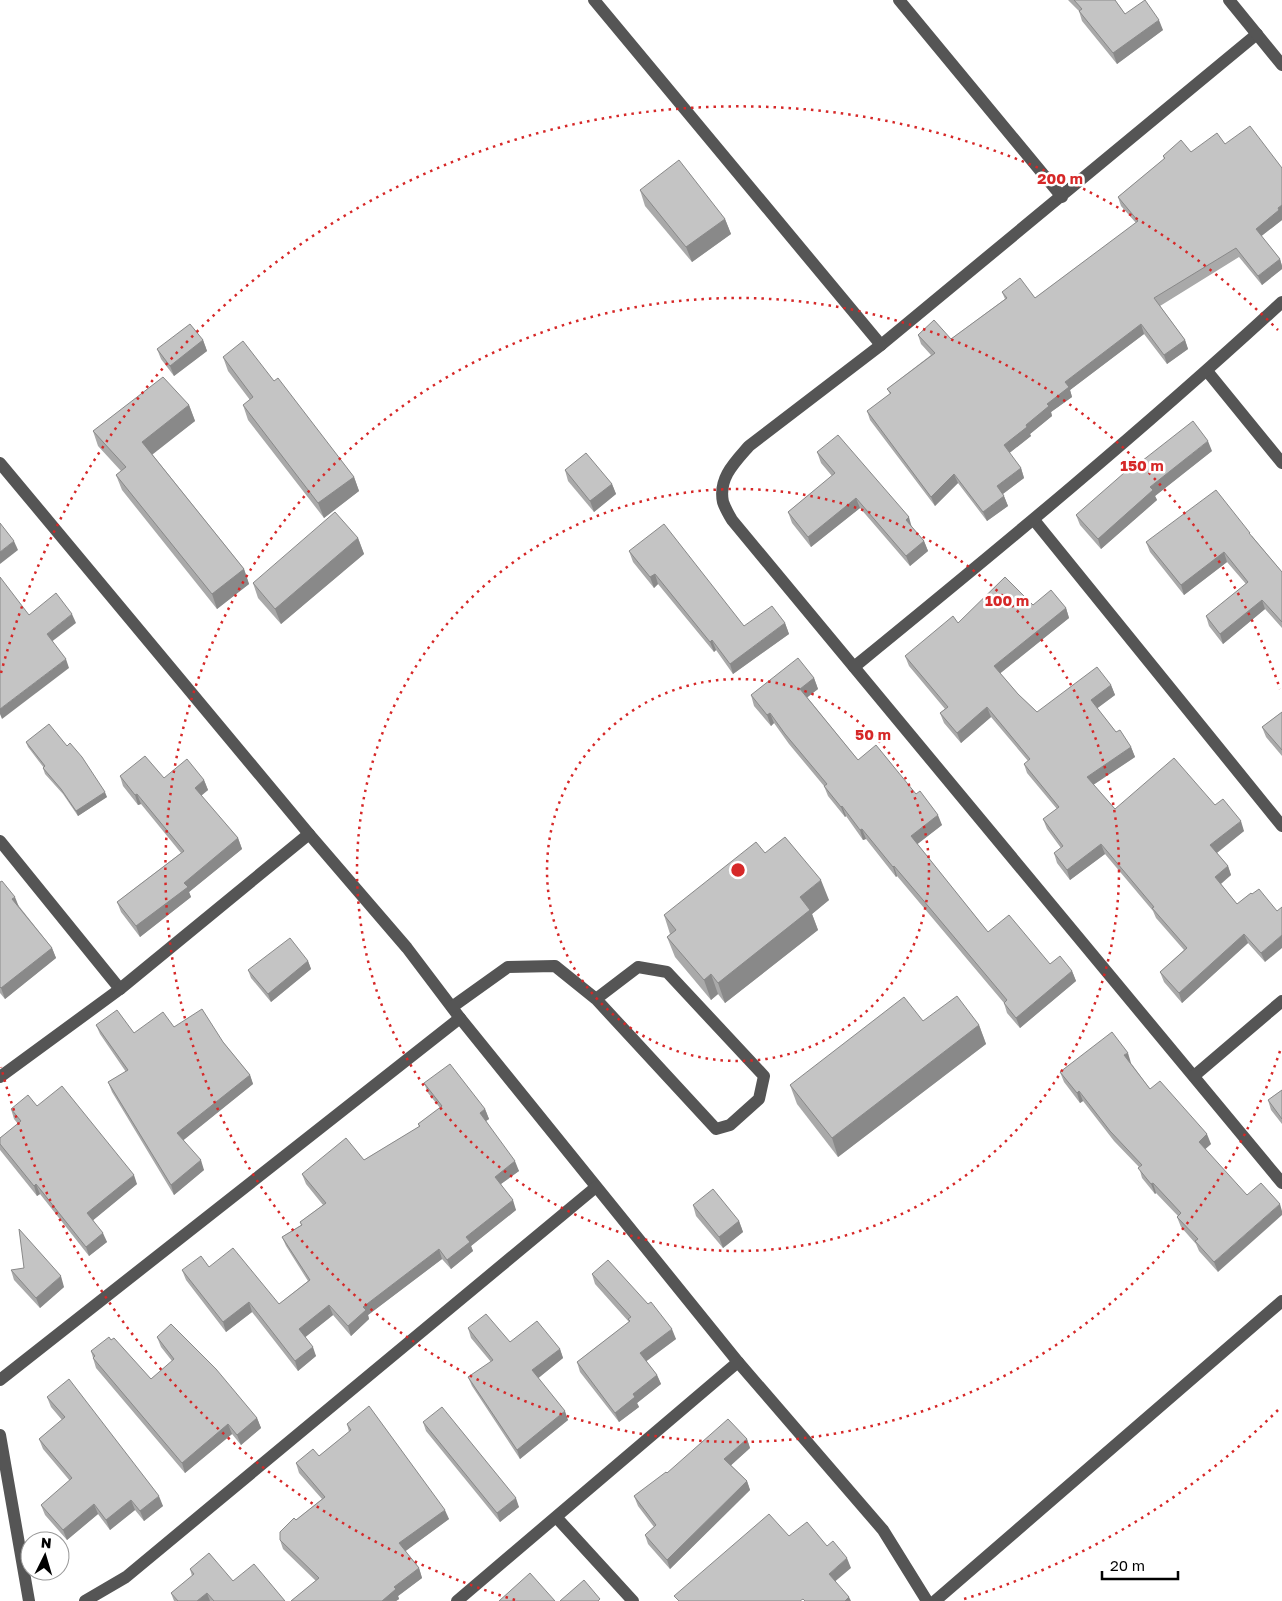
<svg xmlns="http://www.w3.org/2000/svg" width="1282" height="1601" viewBox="0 0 1282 1601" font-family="'Golos Text',sans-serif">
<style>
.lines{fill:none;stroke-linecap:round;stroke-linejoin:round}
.minor{stroke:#555;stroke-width:12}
.wall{fill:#a9a9a9}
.shaded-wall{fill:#898989}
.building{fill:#c4c4c4;stroke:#898989}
.ring{fill:none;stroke:#d62828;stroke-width:2.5;stroke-dasharray:2.5 5}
.centre{fill:#d62828;stroke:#fff;stroke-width:2.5}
.ring-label{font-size:15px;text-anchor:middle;font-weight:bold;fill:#d62828;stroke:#fff;stroke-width:5;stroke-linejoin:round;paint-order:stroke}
</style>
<rect width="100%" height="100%" fill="#fff"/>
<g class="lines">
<!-- minor -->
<g class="minor">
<path d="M594 0 881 345 1257 34"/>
<path d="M899 0 1062 197"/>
<path d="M1229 0 1282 65"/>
<path d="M881 345 749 446C735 462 718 478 723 502 725 508 729 515 732 520L1282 1183"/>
<path d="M1207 371 1282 463"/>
<path d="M0 463 309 834 407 948 460 1018 738 1362 883 1530 927 1601"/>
<path d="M1034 520 1282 826"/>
<path d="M854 667C1000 548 1144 429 1282 302"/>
<path d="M0 841 120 989 0 1077"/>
<path d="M120 989 309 834"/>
<path d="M452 1007 508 967 555 966 596 999 716 1129 730 1125 759 1099 764 1076 667 972 638 967 596 999"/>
<path d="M1194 1076 1282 1001"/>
<path d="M0 1380 460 1018"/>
<path d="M0 1435 29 1601"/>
<path d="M557 1518 633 1601"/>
<path d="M85 1601 126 1577 596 1187"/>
<path d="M457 1601 738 1362"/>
<path d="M935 1601 1282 1301"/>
</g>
</g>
<!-- wall -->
<g class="wall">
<path d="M1068 0H1115L1125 14 1163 30 1117 64 1082 21 1079 11Z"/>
<path d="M1225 144 1282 168V220L1261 236 1280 259 1282 266V269L1262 285 1239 257 1160 306 1185 340 1188 349 1167 364 1144 334 1070 390 1072 397 1051 412 1052 416 1030 434 1031 436 1009 453 1021 468 1024 478 1003 494 1008 506 987 521 958 483 935 506 870 420 867 411 890 394 887 389 931 355 921 344 918 335 951 339 1005 299 1002 292 1035 298 1136 223 1121 206 1118 197 1164 159 1163 156 1191 152Z"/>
<path d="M640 190 725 219 731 234 692 262 645 206Z"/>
<path d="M203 340 207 351 174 376 161 359 157 349Z"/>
<path d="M223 357 274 381 354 477 359 491 324 518 248 420 243 405 250 400 228 371Z"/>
<path d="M189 405 195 421 152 454 244 569 249 584 217 609 122 490 116 475 121 471 98 446 93 431Z"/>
<path d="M1212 451 1155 496 1157 500 1101 549 1080 525 1076 515 1133 468Z"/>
<path d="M817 452 912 527 924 541 928 551 910 566 860 508 811 547 792 523 788 512 832 476 821 463Z"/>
<path d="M565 470 612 484 616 494 594 512 568 481Z"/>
<path d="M1252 536 1282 572V628L1265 609 1223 644 1209 626 1206 616 1246 584 1227 562 1184 595 1150 552 1146 542Z"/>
<path d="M358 538 364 554 281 624 258 598 253 583Z"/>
<path d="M629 551 744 626 785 623 789 634 733 674 716 650 714 652 658 584 654 588 633 562Z"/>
<path d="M1033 605 1066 608 1069 618 1000 673 1018 694 1037 712 1111 685 1115 695 1097 708 1116 732 1131 747 1135 757 1093 785 1115 809 1215 805 1244 831 1217 853 1228 866 1231 875 1221 884 1237 904 1251 893 1265 962 1248 943 1182 1003 1164 982 1160 972 1184 950 1156 918 1153 911 1105 854 1070 880 1057 863 1054 853 1061 848 1047 829 1043 819 1057 809 1027 773 1024 764 1028 761 991 717 961 743 944 723 940 713 945 709 909 666 905 656 958 623Z"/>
<path d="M814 678 818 689 807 697 858 760 916 794 942 825 917 844 988 932 1050 964 1072 971 1076 981 1020 1028 1007 1013 1004 1003 897 876 896 877 866 839 863 840 846 816 845 817 828 796 824 786 789 744 774 723 771 726 754 706 751 695Z"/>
<path d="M1282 712V756L1266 737 1262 727Z"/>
<path d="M26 742 107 797 78 816 63 794 45 774 43 768H44L28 747Z"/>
<path d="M120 776 204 780 208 790 201 796 238 838 242 849 189 892 191 897 140 937 121 912 117 902 181 853 141 804 138 805 123 786Z"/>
<path d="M765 853 829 900 812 914 818 930 725 1003 718 994 711 1000 675 957 667 937 670 934 664 915Z"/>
<path d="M0 882 52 948 56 958 5 999 0 993Z"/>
<path d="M308 961 311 969 271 1002 251 978 248 970Z"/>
<path d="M923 1021 979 1025 986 1044 838 1157 797 1104 790 1085Z"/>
<path d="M96 1025 134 1033 223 1042 250 1075 253 1084 183 1140 204 1170 174 1195 112 1092 108 1082 126 1072 100 1034Z"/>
<path d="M1131 1063 1150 1089 1211 1144 1205 1149 1218 1272 1199 1251 1196 1244 1181 1227 1177 1217 1178 1216 1156 1193 1155 1194 1142 1178 1139 1167 1114 1141 1083 1101 1080 1103 1064 1082 1060 1072Z"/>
<path d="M424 1083 485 1109 489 1119 486 1121 519 1171 501 1184 516 1210 471 1246 473 1251 451 1269 442 1259 368 1315 369 1319 351 1336 333 1315 305 1337 316 1356 298 1371 252 1312 226 1332 186 1280 182 1270 209 1267 279 1304 308 1281 286 1246 282 1237 301 1225 300 1222 323 1205 306 1184 302 1174 364 1160 419 1127 418 1124 440 1108 428 1093Z"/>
<path d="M1282 1090V1124L1271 1110 1268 1100Z"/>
<path d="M37 1106 137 1184 93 1220 107 1242 89 1256 40 1194 37 1196 0 1150V1138L18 1124 14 1119 11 1109Z"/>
<path d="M693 1205 739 1221 743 1232 723 1248 696 1216Z"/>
<path d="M11 1270 64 1287 40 1308 14 1280Z"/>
<path d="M592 1274 676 1339 646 1361 657 1375 661 1384 637 1403 639 1407 619 1422 580 1372 577 1362 629 1322 595 1284Z"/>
<path d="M468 1328 510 1342 560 1349 563 1358 538 1378 568 1420 520 1459 472 1386 468 1377 491 1362 471 1338Z"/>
<path d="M157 1337 257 1418 261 1428 241 1445 232 1434 185 1473 96 1368 91 1351 111 1340 151 1379 172 1361 161 1347Z"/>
<path d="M47 1397 163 1506 144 1521 135 1510 110 1530 98 1514 67 1540 45 1515 41 1505 70 1481 43 1449 39 1439 62 1420 51 1407Z"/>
<path d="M423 1422 519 1507 500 1522 426 1431Z"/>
<path d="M347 1424 449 1519 405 1551 419 1568 422 1578 398 1596 399 1599 396 1601H291L316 1581 283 1549 280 1540 296 1520 322 1499 299 1473 296 1463 319 1456 349 1432Z"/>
<path d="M747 1439 750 1448 731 1465 747 1481 750 1490 670 1569 648 1544 645 1535 654 1527 638 1506 634 1496 667 1473Z"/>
<path d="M190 1569 233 1581 285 1601H174L171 1593 192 1576Z"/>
</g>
<!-- shaded-wall -->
<g class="shaded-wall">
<path d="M1159 20 1163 30 1117 64 1113 53Z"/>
<path d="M1282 205V220L1259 238 1256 229Z"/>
<path d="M725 219 731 234 692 262 686 247Z"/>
<path d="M1280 259 1282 266V269L1262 285 1258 276Z"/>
<path d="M1141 324 1144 334 1070 390 1072 397 1051 412 1052 416 1030 434 1031 436 1007 455 1004 445 1047 404 1065 382Z"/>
<path d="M203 340 207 351 174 376 170 366Z"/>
<path d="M1185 340 1188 349 1167 364 1164 355Z"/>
<path d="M189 405 195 421 148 458 142 442Z"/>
<path d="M1208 441 1212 451 1155 496 1157 500 1101 549 1098 539 1150 487Z"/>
<path d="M1021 468 1024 478 1000 496 997 486Z"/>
<path d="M954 474 958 483 935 506 931 497Z"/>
<path d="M354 477 359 491 324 518 318 503Z"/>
<path d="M612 484 616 494 594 512 590 501Z"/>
<path d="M1004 496 1008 506 987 521 983 512Z"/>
<path d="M856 498 860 508 811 547 808 537Z"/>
<path d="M909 517 912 528 906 520Z"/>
<path d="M358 538 364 554 281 624 275 609Z"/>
<path d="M14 541 18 550 0 564V552Z"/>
<path d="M924 541 928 551 910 566 906 556Z"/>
<path d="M1224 552 1227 562 1184 595 1181 585Z"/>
<path d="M244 569 249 584 217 609 212 594Z"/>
<path d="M655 574 658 584 654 588 650 577Z"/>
<path d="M1262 600 1265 609 1223 644 1220 634Z"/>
<path d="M1066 608 1069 618 997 676 994 666Z"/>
<path d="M72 614 76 623 50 643 47 634Z"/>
<path d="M785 623 789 634 733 674 730 664Z"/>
<path d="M712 640 716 650 714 652 710 642Z"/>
<path d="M66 659 69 668 2 719 0 714V709Z"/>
<path d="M814 678 818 689 804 700 800 689Z"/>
<path d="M1111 685 1115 695 1095 710 1091 700Z"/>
<path d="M987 707 991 717 961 743 957 733Z"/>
<path d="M770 713 774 723 771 726 767 715Z"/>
<path d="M1131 747 1135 757 1090 787 1087 777Z"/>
<path d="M204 780 208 790 198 798 195 788Z"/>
<path d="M105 792 107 797 78 816 76 811Z"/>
<path d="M137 794 141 804 138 805 135 795Z"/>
<path d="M842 806 846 816 845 817 841 807Z"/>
<path d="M938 815 942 825 915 846 911 836Z"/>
<path d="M1241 821 1244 831 1214 855 1210 845Z"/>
<path d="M862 829 866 839 863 840 860 830Z"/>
<path d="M238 838 242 849 189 892 191 897 140 937 136 926 184 883Z"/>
<path d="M1101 844 1105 854 1070 880 1067 870Z"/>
<path d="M894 866 897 876 896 877 893 867Z"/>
<path d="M1228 866 1231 875 1218 886 1215 877Z"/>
<path d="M821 880 829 900 812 914 818 930 725 1003 718 983 800 897Z"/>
<path d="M15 897 19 907 12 899Z"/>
<path d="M1244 934 1248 943 1182 1003 1179 993Z"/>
<path d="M1282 935V948L1265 962 1261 953Z"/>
<path d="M52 948 56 958 5 999 1 988Z"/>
<path d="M308 961 311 969 271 1002 268 994Z"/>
<path d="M1072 971 1076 981 1020 1028 1016 1018Z"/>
<path d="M711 974 718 994 711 1000 704 980Z"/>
<path d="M979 1025 986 1044 838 1157 832 1138Z"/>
<path d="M1128 1053 1131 1063 1128 1065 1124 1055Z"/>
<path d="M250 1075 253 1084 180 1143 177 1133Z"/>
<path d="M1079 1091 1083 1101 1080 1103 1077 1093Z"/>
<path d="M485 1109 489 1119 483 1123 480 1113Z"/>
<path d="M1207 1134 1211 1144 1202 1152 1199 1142Z"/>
<path d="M201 1160 204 1170 174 1195 171 1185Z"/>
<path d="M515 1161 519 1171 498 1186 495 1177Z"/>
<path d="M134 1175 137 1184 91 1222 87 1213Z"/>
<path d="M1153 1183 1156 1193 1155 1194 1151 1184Z"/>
<path d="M36 1184 40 1194 37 1196 34 1186Z"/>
<path d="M513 1200 516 1210 471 1246 473 1251 451 1269 447 1260 466 1237Z"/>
<path d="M1280 1204 1282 1211V1215L1218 1272 1214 1262Z"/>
<path d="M739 1221 743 1232 723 1248 719 1237Z"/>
<path d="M103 1233 107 1242 89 1256 86 1247Z"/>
<path d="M439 1249 442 1259 368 1315 369 1319 351 1336 348 1326 363 1307Z"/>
<path d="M61 1276 64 1287 40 1308 36 1298Z"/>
<path d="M249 1302 252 1312 226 1332 223 1322Z"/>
<path d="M329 1305 333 1315 303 1339 299 1329Z"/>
<path d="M672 1329 676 1339 644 1363 640 1353Z"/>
<path d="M313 1347 316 1356 298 1371 295 1361Z"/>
<path d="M560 1349 563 1358 536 1380 532 1370Z"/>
<path d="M657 1375 661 1384 637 1403 639 1407 619 1422 615 1413 633 1394Z"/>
<path d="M565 1411 568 1420 520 1459 517 1450Z"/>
<path d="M257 1418 261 1428 241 1445 237 1435Z"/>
<path d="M228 1424 232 1434 185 1473 182 1463Z"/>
<path d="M747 1439 750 1448 728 1468 724 1459Z"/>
<path d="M747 1481 750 1490 670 1569 667 1560Z"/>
<path d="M159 1496 163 1506 144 1521 140 1511Z"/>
<path d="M516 1498 519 1507 500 1522 497 1513Z"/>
<path d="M131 1500 135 1510 110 1530 106 1520Z"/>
<path d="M94 1504 98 1514 67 1540 63 1530Z"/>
<path d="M445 1510 449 1519 403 1553 399 1543Z"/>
<path d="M847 1558 851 1568 832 1584 829 1574Z"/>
<path d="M419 1568 422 1578 398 1596 399 1599 396 1601H382L394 1587Z"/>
<path d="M207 1593 210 1601H197Z"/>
<path d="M849 1597 851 1601H845Z"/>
</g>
<!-- building -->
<g class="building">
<path d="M1074 0H1115L1125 14 1145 0 1159 20 1113 53 1079 11 1082 9Z"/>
<path d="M1250 126 1282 168V205L1278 208 1279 210 1256 229 1280 259 1258 276 1236 248 1154 298 1185 340 1164 355 1141 324 1065 382 1069 387 1047 404 1049 406 1026 425 1027 427 1004 445 1021 468 997 486 1004 496 983 512 954 474 931 497 867 411 891 393 887 389 935 353 918 335 934 320 951 339 1007 298 1002 292 1020 278 1035 298 1138 221 1118 197 1165 158 1163 156 1181 140 1191 152 1217 133 1225 144Z"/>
<path d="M679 160 725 219 686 247 640 190Z"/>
<path d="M190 324 203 340 170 366 157 349Z"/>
<path d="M243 341 274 381 278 378 354 477 318 503 243 405 253 397 223 357Z"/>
<path d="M163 377 189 405 142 442 244 569 212 594 116 475 126 467 93 431Z"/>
<path d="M1193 421 1208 441 1150 487 1153 490 1098 539 1076 515 1132 466 1133 468Z"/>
<path d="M838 435 909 517 906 520 924 541 906 556 856 498 808 537 788 512 835 473 817 452Z"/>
<path d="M586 453 612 484 590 501 565 470Z"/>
<path d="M1216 490 1250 533H1249L1282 572V622L1262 600 1220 634 1206 616 1248 582 1224 552 1181 585 1146 542Z"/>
<path d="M335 512 358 538 275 609 253 583Z"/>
<path d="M0 523 14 541 0 552Z"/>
<path d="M664 524 744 626 772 606 785 623 730 664 712 640 710 642 655 574 650 577 629 551Z"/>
<path d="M0 577 29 615 56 593 72 614 47 634 66 659 0 709Z"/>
<path d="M1005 577 1033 605 1051 590 1066 608 994 666 1018 694 1037 712 1097 667 1111 685 1091 700 1116 732 1120 730 1131 747 1087 777 1115 809 1174 758 1215 805 1223 799 1241 821 1210 845 1228 866 1215 877 1237 904 1251 893 1252 894 1259 889 1277 911 1282 907V935L1261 953 1244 934 1179 993 1160 972 1187 948 1152 908 1154 907 1101 844 1067 870 1054 853 1063 846 1043 819 1059 807 1024 764 1030 759 987 707 957 733 940 713 948 707 905 656 953 616 958 623Z"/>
<path d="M798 658 814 678 800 689 858 760 876 745 916 794 920 791 938 815 911 836 988 932 1009 915 1050 964 1060 956 1072 971 1016 1018 1004 1003 1007 1000 923 900 894 866 893 867 862 829 860 830 842 806 841 807 824 786 827 784 785 734 770 713 767 715 751 695Z"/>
<path d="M1282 712V750L1262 727Z"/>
<path d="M49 724 67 746 70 743 82 757 105 792 76 811 61 789 43 768 45 766 26 742Z"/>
<path d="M145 756 164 778 187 759 204 780 195 788 238 838 184 883 188 887 136 926 117 902 184 851 137 794 135 795 120 776Z"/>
<path d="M785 837 821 880 800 897 810 910 718 983 711 974 704 980 667 937 676 930 664 915 756 842 765 853Z"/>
<path d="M2 881 15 897 12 899 52 948 1 988 0 987V882Z"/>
<path d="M290 938 308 961 268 994 248 970Z"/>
<path d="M957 996 979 1025 832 1138 790 1085 904 997 923 1021Z"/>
<path d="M202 1009 223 1042 250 1075 177 1133 201 1160 171 1185 108 1082 128 1070 96 1025 117 1010 134 1033 163 1012 174 1027Z"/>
<path d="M1112 1032 1128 1053 1124 1055 1150 1089 1160 1081 1207 1134 1199 1142 1247 1195 1261 1183 1280 1204 1214 1262 1195 1241 1198 1239 1177 1217 1181 1213 1153 1183 1151 1184 1138 1168 1142 1165 1110 1131 1079 1091 1077 1093 1060 1072Z"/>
<path d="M450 1064 485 1109 480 1113 515 1161 495 1177 513 1200 466 1237 470 1242 447 1260 439 1249 363 1307 366 1310 348 1326 329 1305 299 1329 313 1347 295 1361 249 1302 223 1322 182 1270 201 1256 209 1267 233 1248 279 1304 310 1280 282 1237 302 1225 300 1222 326 1203 302 1174 346 1138 364 1160 420 1126 418 1124 442 1106 424 1083Z"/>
<path d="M62 1086 134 1175 87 1213 103 1233 86 1247 36 1184 34 1186 0 1144V1138L21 1121 11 1109 28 1095 37 1106Z"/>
<path d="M1282 1090V1119L1268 1100Z"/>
<path d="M713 1189 739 1221 719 1237 693 1205Z"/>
<path d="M19 1229 61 1276 36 1298 11 1270 24 1268Z"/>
<path d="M608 1260 648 1304 651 1302 672 1329 640 1353 657 1375 633 1394 635 1397 615 1413 577 1362 630 1321 628 1319 631 1317 592 1274Z"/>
<path d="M486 1314 510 1342 537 1321 560 1349 532 1370 565 1411 517 1450 468 1377 493 1360 468 1328Z"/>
<path d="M171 1324 216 1369 257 1418 237 1435 228 1424 182 1463 93 1358 95 1356 91 1351 109 1337 111 1340 114 1338 151 1379 174 1359 157 1337Z"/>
<path d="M69 1379 159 1496 140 1511 131 1500 106 1520 94 1504 63 1530 41 1505 72 1478 39 1439 65 1417 47 1397Z"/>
<path d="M369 1406 445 1510 399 1543 419 1568 394 1587 396 1589 382 1601H291L319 1578 280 1540V1532L294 1518 296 1520 325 1497 296 1463 313 1449 319 1456 351 1430 347 1424Z"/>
<path d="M442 1407 516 1498 497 1513 423 1422Z"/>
<path d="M728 1419 747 1439 724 1459 747 1481 667 1560 645 1535 656 1525 634 1496 666 1472 667 1473Z"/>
<path d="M769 1514 789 1536 807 1522 827 1546 833 1541 847 1558 829 1574 849 1597 845 1601H805L803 1599 800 1601H679L674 1596Z"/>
<path d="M209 1553 233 1581 254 1564 285 1601H214L207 1593 197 1601H178L171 1593 194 1574 190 1569Z"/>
<path d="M530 1573 555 1601H499Z"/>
<path d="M584 1580 600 1599 598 1601H560Z"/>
</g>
<!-- distance rings -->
<g class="ring">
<circle cx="738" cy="870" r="191"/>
<circle cx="738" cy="870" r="381"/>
<path d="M1280 1051A572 572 0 1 1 1280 689"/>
<path d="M1278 1410A763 763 0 0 1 961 1600M515 1600A763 763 0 0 1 1 1067M1 673A763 763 0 0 1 1278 330"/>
</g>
<circle cx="738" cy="870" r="8" class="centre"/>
<g class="ring-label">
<text x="1060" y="184">200 m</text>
<text x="1142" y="471">150 m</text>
<text x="1007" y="606">100 m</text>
<text x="873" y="740">50 m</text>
</g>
<!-- north arrow -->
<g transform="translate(45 1556) rotate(5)"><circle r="24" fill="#ffffff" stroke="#999999"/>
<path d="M0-4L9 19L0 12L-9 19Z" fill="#000000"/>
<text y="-8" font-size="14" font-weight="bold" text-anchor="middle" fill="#000000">N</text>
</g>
<!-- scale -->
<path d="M1102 1571v8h76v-8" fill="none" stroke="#000000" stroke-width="2.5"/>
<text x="1110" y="1571" font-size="15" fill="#000000" stroke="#ffffff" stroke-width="4" paint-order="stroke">20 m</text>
</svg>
